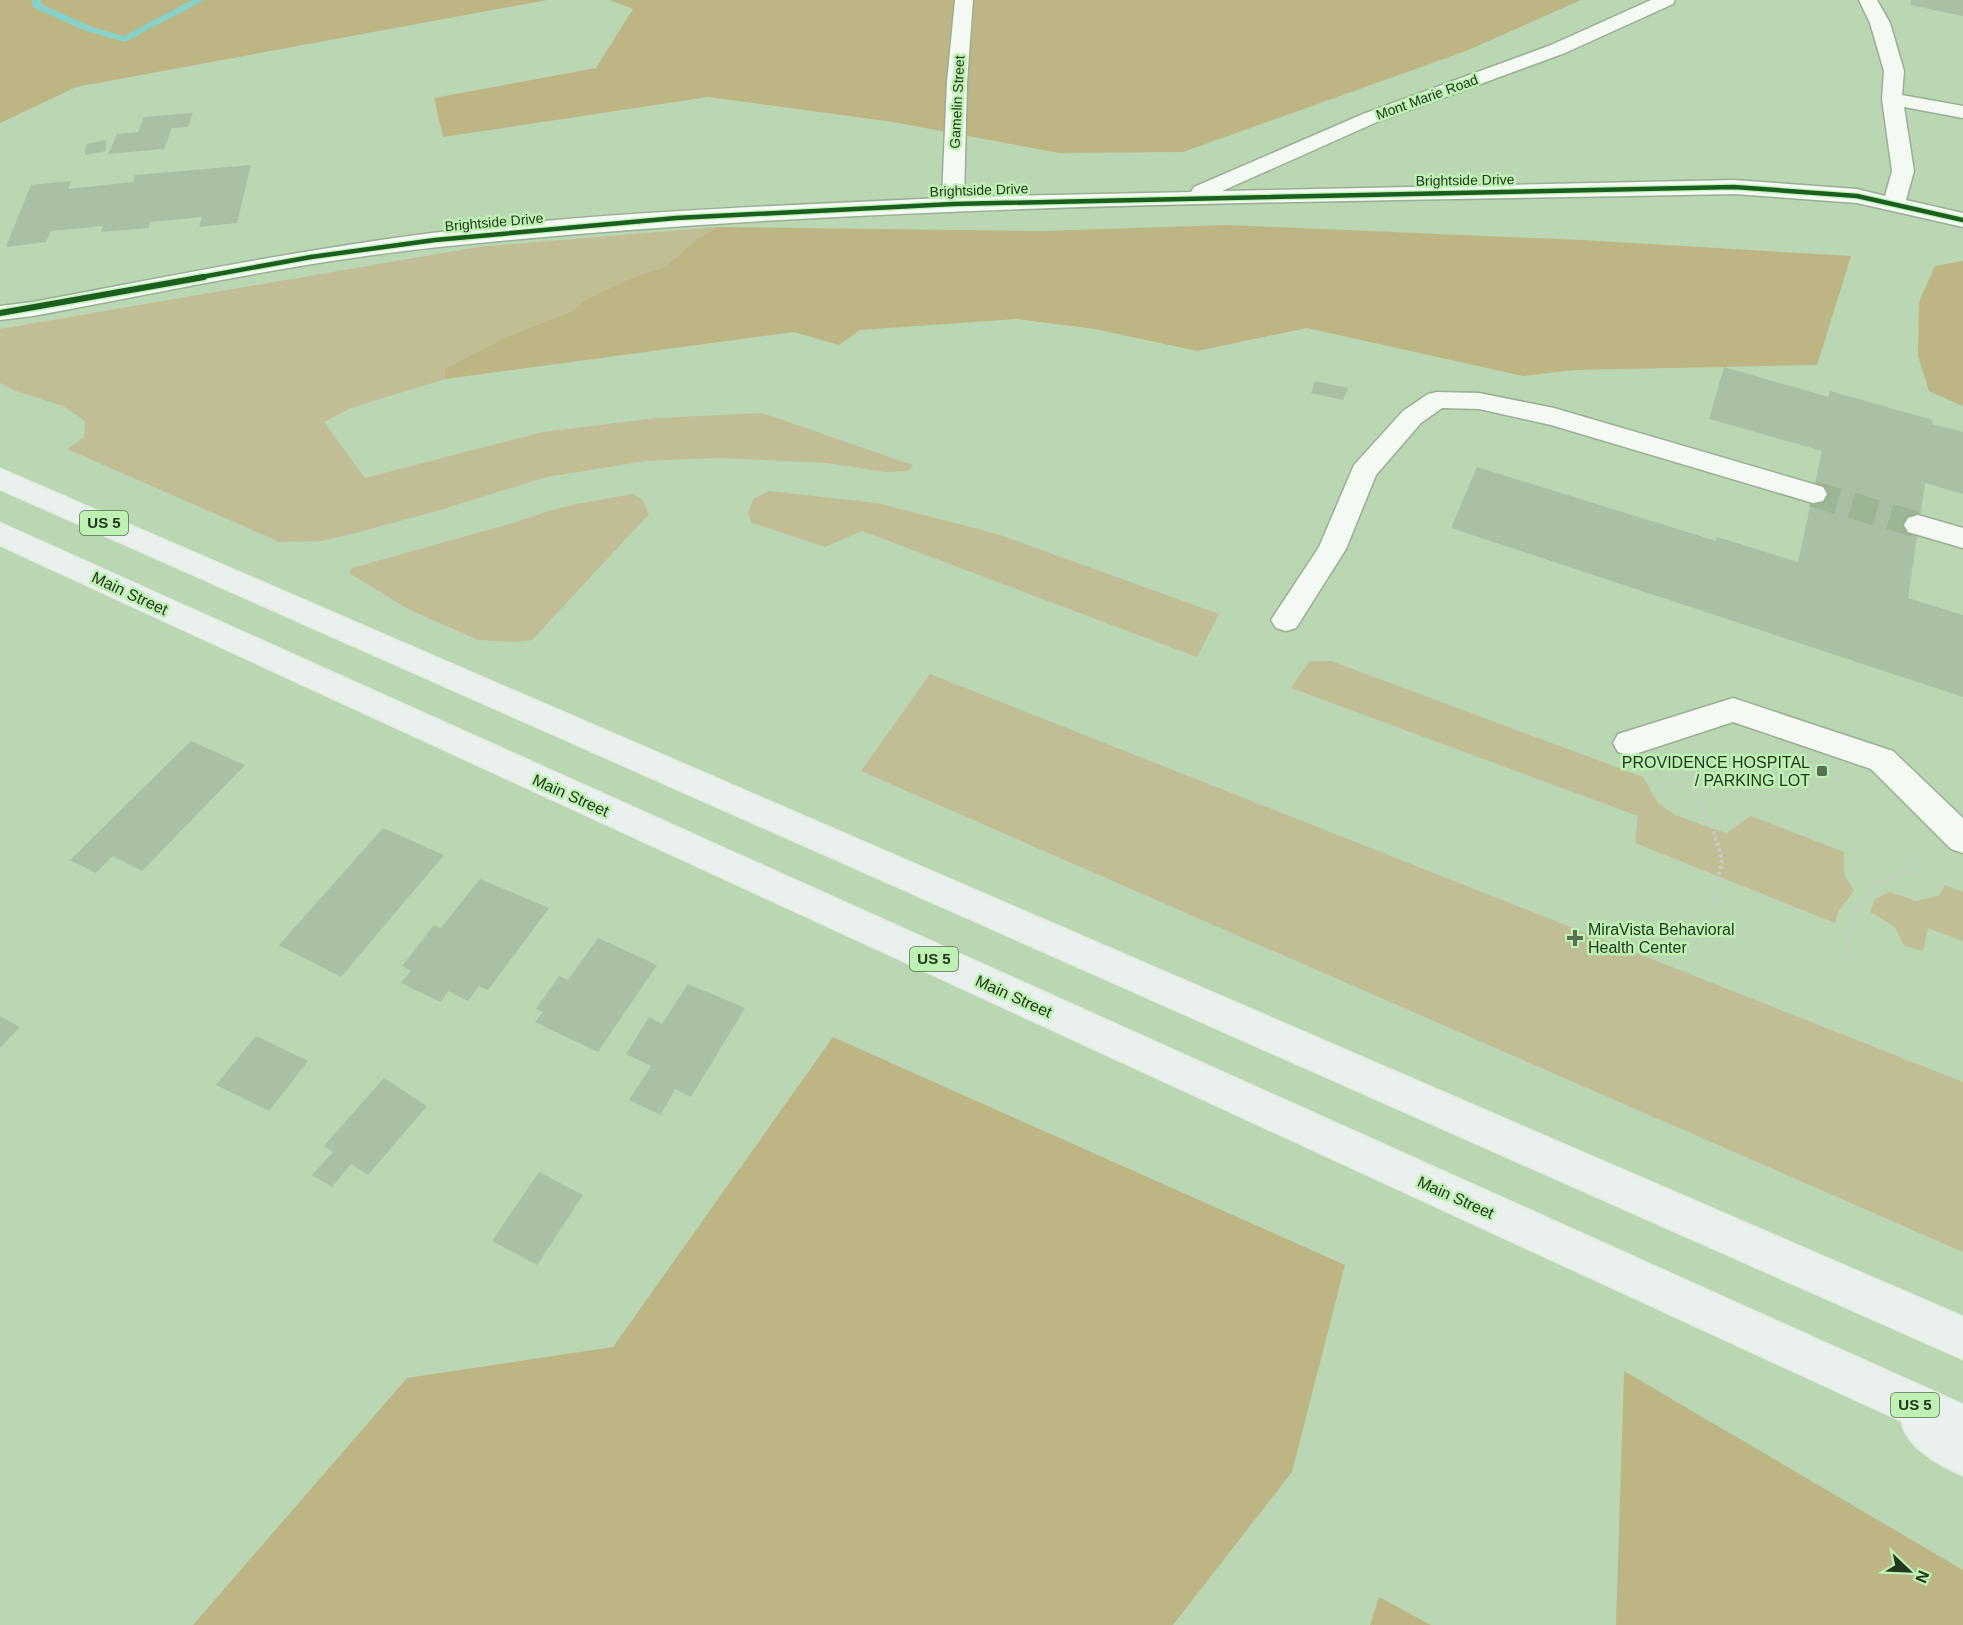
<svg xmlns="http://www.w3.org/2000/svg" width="1963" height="1625" viewBox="0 0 1963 1625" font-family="Helvetica,sans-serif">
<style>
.green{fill:#c1be95}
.forest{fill:#bdb684}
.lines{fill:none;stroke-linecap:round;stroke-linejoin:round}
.stream{fill:#86d1c9;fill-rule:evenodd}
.building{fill:#aac0a5}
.minor-tunnel{stroke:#9cb695;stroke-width:26;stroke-dasharray:26 14;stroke-linecap:butt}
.minor-casing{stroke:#9aaf94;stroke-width:3}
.major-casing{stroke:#e0eddd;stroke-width:3}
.path{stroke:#c6cec4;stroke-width:4;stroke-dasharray:3 3;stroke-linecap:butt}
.minor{fill:#f5f9f4;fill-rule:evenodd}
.major{fill:#e9f0ee;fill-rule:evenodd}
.cycleway-far1-casing{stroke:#bef2b2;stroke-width:7}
.cycleway-casing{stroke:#bef2b2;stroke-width:9}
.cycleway-far1{stroke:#1b5e20;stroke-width:4.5}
.cycleway{stroke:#1b5e20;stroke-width:6}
.poi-dot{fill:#586f53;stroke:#bef2b2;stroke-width:2}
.labels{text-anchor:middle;stroke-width:5;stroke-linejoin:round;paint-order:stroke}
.far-street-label{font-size:14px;fill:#24381f;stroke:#bef2b2}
.shield{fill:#bef2b2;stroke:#52704b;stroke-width:1.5}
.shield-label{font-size:15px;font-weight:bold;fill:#24381f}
.street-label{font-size:16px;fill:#24381f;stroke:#bef2b2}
.poi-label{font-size:16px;fill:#24381f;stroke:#bef2b2;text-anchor:end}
</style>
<rect width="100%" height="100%" fill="#bad6b3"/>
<!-- green -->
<g class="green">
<path d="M717 227 697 239 665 267 636 276 585 300 572 311 502 339 445 369V379L351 408 324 422 365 478 543 432 657 418 762 413 913 465 909 471 886 472 827 463 719 458 646 461 547 477 433 512 344 536 321 541 280 542 67 449 84 437 85 421 63 406 16 391 0 383V329L478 247Z"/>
<path d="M769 491 877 503 997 534 1219 614 1197 657 862 531 825 547 752 523 748 513 753 499Z"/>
<path d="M633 494 642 499 649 514 532 640 517 642 478 640 408 609 349 573 352 568 513 523 545 512 576 504Z"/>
<path d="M1310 661H1331L1643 777 1658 803 1675 815 1726 833 1751 816 1844 852V874L1854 891 1838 912 1835 923 1635 843 1638 816 1291 688Z"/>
<path d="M930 674 1963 1082V1252L861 771Z"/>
<path d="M1945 885 1963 892V941L1928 928 1923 951 1904 946 1895 927 1870 912 1875 899 1890 892 1916 901 1938 896Z"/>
</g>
<!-- forest -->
<g class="forest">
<path d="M0 0H547L76 87 0 123Z"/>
<path d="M610 0H1581L1466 51 1183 152 1059 153 893 122 708 97 443 137 434 98 596 68 633 9Z"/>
<path d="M1226 225 1582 240 1851 256 1817 365 1573 370 1523 376 1307 328 1197 351 1095 329 1017 319 860 330 839 345 794 332 445 379V369L502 339 572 311 585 300 636 276 665 267 697 239 717 227 1042 231Z"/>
<path d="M1963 261V406L1929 391 1918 356 1919 302 1935 266Z"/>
<path d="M833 1037 1345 1265 1292 1472 1173 1625H193L407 1378 613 1347Z"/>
<path d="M1624 1371 1963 1570V1625H1616Z"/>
<path d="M1379 1597 1431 1625H1370Z"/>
</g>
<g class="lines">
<!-- stream -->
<path class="stream" d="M31 0H41V4L92 27 124 36 192 0H204L125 42 86 31 34 8Z"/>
</g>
<!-- building -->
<g class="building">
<path d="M1911 0H1963V16L1910 5Z"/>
<path d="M193 113 188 127 172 128 164 149 108 154 117 134 138 132 144 117Z"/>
<path d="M106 140V151L85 155 86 144Z"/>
<path d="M251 165 237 223 199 227 202 217 150 222 149 228 101 232 103 226 51 231 46 242 6 247 31 185 71 181 68 189 133 182 135 175Z"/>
<path d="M1724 367 1828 397 1830 391 1933 420 1932 424 1963 432V494L1925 483 1908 598 1963 615V697L1451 528 1477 467 1716 541 1717 537 1798 562 1822 451 1709 419Z"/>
<path d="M1315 381 1348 388 1343 400 1311 393Z"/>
<path d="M191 741 245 765 142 871 112 856 96 873 70 860Z"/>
<path d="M383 828 444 855 341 977 279 945Z"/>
<path d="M480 879 549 908 488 990 479 986 468 1001 448 991 441 1002 401 983 411 971 402 966 434 925 441 928Z"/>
<path d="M598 938 657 965 598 1052 535 1022 543 1012 536 1009 559 976 568 980Z"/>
<path d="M688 984 745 1008 691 1097 675 1089 661 1115 629 1100 651 1066 626 1054 649 1017 662 1024Z"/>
<path d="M0 1016 20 1027 0 1048Z"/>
<path d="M256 1036 308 1061 269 1111 216 1085Z"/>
<path d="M384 1078 427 1106 368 1175 351 1164 332 1187 312 1175 333 1152 324 1146Z"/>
<path d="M539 1172 583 1195 537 1265 492 1241Z"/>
</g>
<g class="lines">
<!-- minor-tunnel -->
<path class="minor-tunnel" d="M1813 494 1918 525"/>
<defs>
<g id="minor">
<path d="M955 0H973L967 82 964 197 1191 192 1194 187 1363 114 1551 45 1651 0H1675L1673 4 1565 53 1377 122 1222 191 1734 180 1857 189 1885 196 1892 171 1882 99 1884 71 1870 23 1859 0H1877L1890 23 1904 71 1902 95 1963 106V118L1904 107 1914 171 1906 200 1963 213V227L1857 203 1734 194C1302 203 869 202 439 247 303 261 168 291 33 316L0 320V306L33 302C166 277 298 250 432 233 601 212 772 206 942 198L947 82Z"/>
<path d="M1437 392 1479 393 1554 408 1823 487 1827 494 1823 501 1813 503 1551 425 1479 409 1442 408 1421 423 1376 475 1346 549 1296 628 1286 631 1276 628 1271 620 1319 547 1354 465 1403 411 1428 394Z"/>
<path d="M1918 515 1963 528V548L1908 532 1904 525 1908 518Z"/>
<path d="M1733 698 1893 751 1963 818V853L1951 849 1871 769 1733 722 1629 756 1618 752 1613 743 1618 734Z"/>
</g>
<g id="major">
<path d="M0 469 1963 1317V1359L0 489Z"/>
<path d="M0 523 1963 1405V1475C1941 1466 1905 1446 1902 1421L0 545Z"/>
</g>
</defs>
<!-- minor casing -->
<use href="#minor" class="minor-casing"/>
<!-- major casing -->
<use href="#major" class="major-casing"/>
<!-- path -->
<g class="path">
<path d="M1689 765 1693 794 1713 829 1722 860 1712 913"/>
<path d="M1844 960 1852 917 1878 883 1905 873 1919 855"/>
</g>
<!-- minor -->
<use href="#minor" class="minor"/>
<!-- major -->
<use href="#major" class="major"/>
<defs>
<path id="cycleway-far1" d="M196 278 311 257 435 240 676 218 953 204 1734 187 1857 196 1963 220"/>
<path id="cycleway" d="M0 313 204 277"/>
</defs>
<!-- cycleway-far1 casing -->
<use href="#cycleway-far1" class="cycleway-far1-casing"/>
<!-- cycleway casing -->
<use href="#cycleway" class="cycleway-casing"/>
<!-- cycleway-far1 -->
<use href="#cycleway-far1" class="cycleway-far1"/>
<!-- cycleway -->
<use href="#cycleway" class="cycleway"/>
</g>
<!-- markers -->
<g class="poi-dot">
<rect x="1816" y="765" width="12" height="12" rx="3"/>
<path d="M1572 929h6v6h6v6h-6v6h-6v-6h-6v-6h6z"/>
</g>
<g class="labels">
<!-- far-street labels -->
<g class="far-street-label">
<text transform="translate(1427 97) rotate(-20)" y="5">Mont Marie Road</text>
<text transform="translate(957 102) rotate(-87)" y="5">Gamelin Street</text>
<text transform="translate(1465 180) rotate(-1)" y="5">Brightside Drive</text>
<text transform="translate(979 190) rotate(-2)" y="5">Brightside Drive</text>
<text transform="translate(494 222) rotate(-5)" y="5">Brightside Drive</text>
</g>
<!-- shield labels -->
<g class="shield">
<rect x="80" y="511" width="48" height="24" rx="4.5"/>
<rect x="910" y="947" width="48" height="24" rx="4.5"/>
<rect x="1891" y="1393" width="48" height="24" rx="4.5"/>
</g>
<g class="shield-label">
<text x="104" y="528">US 5</text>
<text x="934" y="964">US 5</text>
<text x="1915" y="1410">US 5</text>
</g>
<!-- street labels -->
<g class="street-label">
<text transform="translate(130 593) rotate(25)" y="6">Main Street</text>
<text transform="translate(571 795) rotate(24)" y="6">Main Street</text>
<text transform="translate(1014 996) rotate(24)" y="6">Main Street</text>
<text transform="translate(1456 1197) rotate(24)" y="6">Main Street</text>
</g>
<!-- poi labels -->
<g class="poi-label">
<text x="1810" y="768">PROVIDENCE HOSPITAL<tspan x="1810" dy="18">/ PARKING LOT</tspan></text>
<text x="1588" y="935" text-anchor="start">MiraVista Behavioral<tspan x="1588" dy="18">Health Center</tspan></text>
</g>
</g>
<!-- north arrow -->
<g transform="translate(1909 1571) rotate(113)" stroke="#bef2b2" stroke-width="4.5" paint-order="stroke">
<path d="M0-4.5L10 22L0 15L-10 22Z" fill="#24381f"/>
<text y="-9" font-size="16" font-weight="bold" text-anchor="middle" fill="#24381f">N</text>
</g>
</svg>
